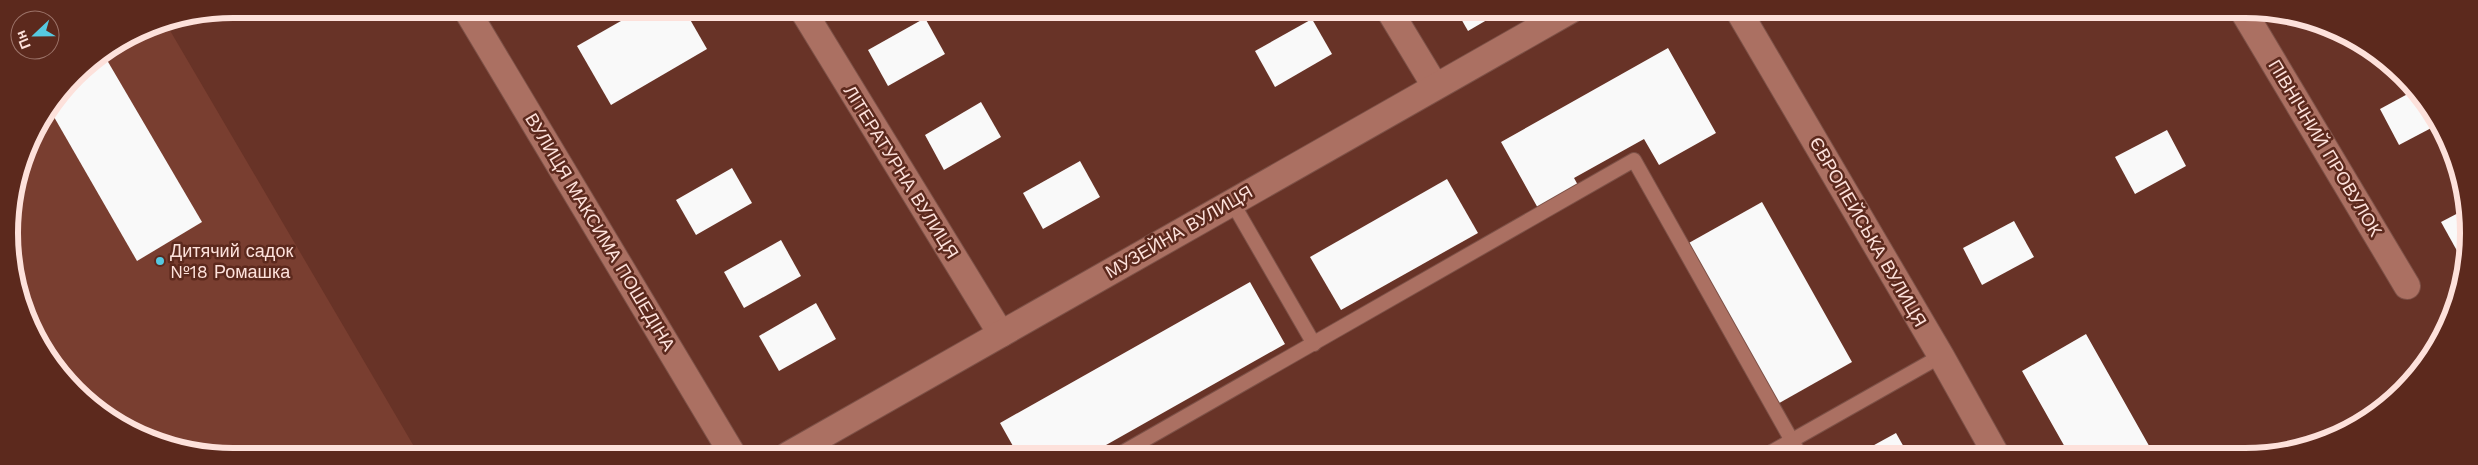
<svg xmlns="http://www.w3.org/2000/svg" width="2478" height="465" viewBox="0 0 2478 465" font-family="'Work Sans',sans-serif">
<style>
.built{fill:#793e30}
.building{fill:#f9f9f9}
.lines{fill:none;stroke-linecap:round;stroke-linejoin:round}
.lane-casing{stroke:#7d5147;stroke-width:16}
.street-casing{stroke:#7d5147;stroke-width:28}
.lane{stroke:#ab7062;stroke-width:14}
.street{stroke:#ab7062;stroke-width:26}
.poi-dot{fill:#56c9e1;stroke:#5c291d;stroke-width:2}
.labels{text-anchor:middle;stroke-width:5;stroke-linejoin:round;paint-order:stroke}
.street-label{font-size:18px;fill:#fde1db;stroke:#5c291d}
.poi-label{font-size:18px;fill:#fde1db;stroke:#5c291d;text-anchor:start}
.rim{fill:none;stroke:#fde1db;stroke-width:6}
</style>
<rect width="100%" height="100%" fill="#683327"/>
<!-- built -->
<path class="built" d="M165 22 419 455 204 454 133 433 64 380 21 304 9 218 26 147 74 74 147 26Z"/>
<!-- building -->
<g class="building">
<path d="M642 9H684L707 49 611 105 577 46Z"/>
<path d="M1456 10H1504L1468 31Z"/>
<path d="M925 18 945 54 888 86 868 50Z"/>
<path d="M1312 19 1332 54 1275 87 1255 51Z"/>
<path d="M1668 48 1716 133 1659 165 1644 139 1574 178 1579 187 1539 210 1501 142Z"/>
<path d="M104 55 202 222 137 261 50 110 74 74Z"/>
<path d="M2415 90 2423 96 2437 125 2399 145 2380 109Z"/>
<path d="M981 102 1001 137 944 170 925 135Z"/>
<path d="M2167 130 2186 166 2135 194 2115 157Z"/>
<path d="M1080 161 1100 197 1043 229 1023 193Z"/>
<path d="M732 168 752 203 696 235 676 200Z"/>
<path d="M1447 179 1478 233 1341 310 1310 257Z"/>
<path d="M1762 202 1852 362 1776 405 1687 244Z"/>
<path d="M2464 210 2467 255 2461 258 2441 222Z"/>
<path d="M2014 221 2034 257 1982 285 1963 248Z"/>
<path d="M781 240 801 276 744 308 724 272Z"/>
<path d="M1250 282 1285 344 1099 449 1102 455H1018L1000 423Z"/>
<path d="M816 303 836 339 779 371 759 336Z"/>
<path d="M2086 334 2152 451 2162 445 2168 456H2070L2022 371Z"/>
<path d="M1896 433 1909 456 1856 455Z"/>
</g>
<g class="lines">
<defs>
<g id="lane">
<path d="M1232 202 1314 344"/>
<path d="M1118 455 1634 160 1800 455"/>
<path d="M1766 455 1941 356"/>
</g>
<g id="street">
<path d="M466 9 733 455"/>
<path d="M802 9 1001 334"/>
<path d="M1389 10 1435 86"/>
<path d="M1738 10 1941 356 1997 456"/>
<path d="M2243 11 2407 286"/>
<path d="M788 455 1571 10"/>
</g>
</defs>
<!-- lane casing -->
<use href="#lane" class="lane-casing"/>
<!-- street casing -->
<use href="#street" class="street-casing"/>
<!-- lane -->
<use href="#lane" class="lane"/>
<!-- street -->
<use href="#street" class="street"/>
</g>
<!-- markers -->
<circle class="poi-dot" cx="160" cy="261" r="5"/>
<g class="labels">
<!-- street labels -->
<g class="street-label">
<text transform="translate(2325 148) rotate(59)" y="6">ПІВНІЧНИЙ ПРОВУЛОК</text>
<text transform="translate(901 172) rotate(58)" y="6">ЛІТЕРАТУРНА ВУЛИЦЯ</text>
<text transform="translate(600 232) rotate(59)" y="6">ВУЛИЦЯ МАКСИМА ПОШЕДІНА</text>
<text transform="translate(1179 232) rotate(-30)" y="6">МУЗЕЙНА ВУЛИЦЯ</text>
<text transform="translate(1868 232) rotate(60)" y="6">ЄВРОПЕЙСЬКА ВУЛИЦЯ</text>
</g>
<!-- poi labels -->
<g class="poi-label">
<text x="170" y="257">Дитячий садок<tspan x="170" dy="21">№18 Ромашка</tspan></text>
</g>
</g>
<!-- crop -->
<path d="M0 0H2478V465H0ZM233 18H2245A215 215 0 0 1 2460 233V233A215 215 0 0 1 2245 448H233A215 215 0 0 1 18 233V233A215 215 0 0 1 233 18Z" fill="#5c291d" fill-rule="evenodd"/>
<path class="rim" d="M233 18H2245A215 215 0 0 1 2460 233V233A215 215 0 0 1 2245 448H233A215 215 0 0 1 18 233V233A215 215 0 0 1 233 18Z"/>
<!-- north arrow -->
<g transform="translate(35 35) rotate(248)"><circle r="24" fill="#5c291d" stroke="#9c7369"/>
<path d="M0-4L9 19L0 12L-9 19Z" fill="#56c9e1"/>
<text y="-8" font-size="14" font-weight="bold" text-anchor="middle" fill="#fde1db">Пн</text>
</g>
</svg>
